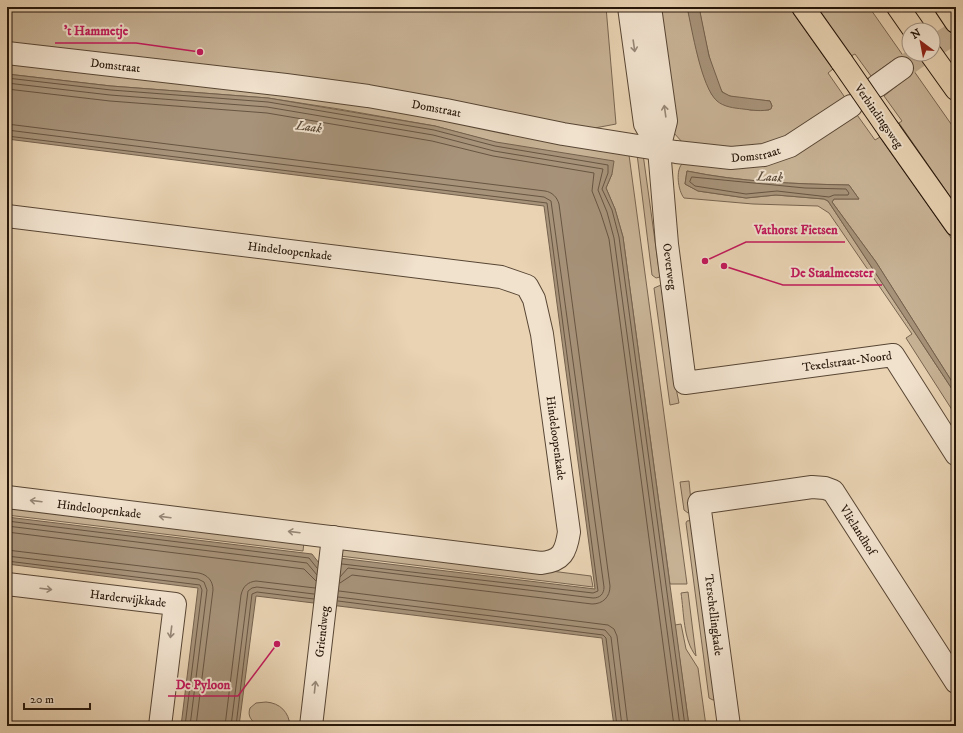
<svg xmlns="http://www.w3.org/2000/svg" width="963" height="733" viewBox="0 0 963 733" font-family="'IM FELL DW Pica',serif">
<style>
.green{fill:#c8b396;stroke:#786550}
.water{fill:#a7937a;stroke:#74614d}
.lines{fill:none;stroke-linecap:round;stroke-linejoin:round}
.shore{stroke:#675542;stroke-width:1}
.minor-tunnel{stroke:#c2ad91;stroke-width:22;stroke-dasharray:22 11;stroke-linecap:butt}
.minor-casing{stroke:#584634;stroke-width:24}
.major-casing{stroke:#27170a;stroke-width:24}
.highway-casing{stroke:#27170a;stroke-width:24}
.minor{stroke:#f1e2ce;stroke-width:22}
.major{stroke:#e9d3b3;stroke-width:22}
.highway{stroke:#e9d3b3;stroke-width:22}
.major-bridge-casing{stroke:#27170a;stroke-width:24;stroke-linecap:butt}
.major-bridge{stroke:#e9d3b3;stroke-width:22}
.oneway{stroke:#968776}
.labels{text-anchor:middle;stroke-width:4;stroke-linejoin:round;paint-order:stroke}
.street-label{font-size:12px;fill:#27170a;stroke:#f1e2ce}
.water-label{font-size:13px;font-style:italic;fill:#5a4937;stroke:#f1e2ce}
.leader{fill:none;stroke:#c2185b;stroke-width:1.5}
.callout-dot{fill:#c2185b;stroke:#f1e2ce;stroke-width:1.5}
.callout-label{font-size:13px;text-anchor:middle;font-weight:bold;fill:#c2185b;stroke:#f1e2ce;stroke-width:4;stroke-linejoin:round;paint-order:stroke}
</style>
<rect width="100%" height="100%" fill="#e9d3b3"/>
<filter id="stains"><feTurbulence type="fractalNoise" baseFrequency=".005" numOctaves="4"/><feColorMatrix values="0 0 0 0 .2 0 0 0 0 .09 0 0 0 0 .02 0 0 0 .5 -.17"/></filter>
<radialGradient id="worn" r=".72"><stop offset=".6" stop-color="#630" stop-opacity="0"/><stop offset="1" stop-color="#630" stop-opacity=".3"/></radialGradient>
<!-- green -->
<g class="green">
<path d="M7 7H606L616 124 563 134 7 50Z"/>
<path d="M656 7H687L704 75 712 95 750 110H769L772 106 770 101C757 99 735 101 724 93 713 86 702 23 699 7H789L833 69 828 73 846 99 794 135 755 149 683 143 673 132Z"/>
<path d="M817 7H869L956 131V205L899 123 902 121 884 96 908 77 895 59 871 76 855 54 851 56Z"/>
<path d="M7 62 392 108 629 155 687 584H670L623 237 615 209 606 188 612 174 435 126 339 109 268 98 111 86 7 74Z"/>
<path d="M855 112 875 140 880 137 956 245V388L876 262 832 202 834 199H859L849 185C796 184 740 182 687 171L685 184 698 191 746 198 776 195 824 199 828 201 956 395V416L906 338 912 334 829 213 818 206 753 204 684 198C678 191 675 169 683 163L716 164Z"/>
<path d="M637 154H643L660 277 656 278 652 275Z"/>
<path d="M661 285 673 373 679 403 670 405 654 288Z"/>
<path d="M689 481 692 512 688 513 684 510 680 482Z"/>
<path d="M7 504 304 542 303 551 7 515Z"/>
<path d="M693 520 717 699 713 700 709 698 686 523 687 521Z"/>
<path d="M343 545 591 576 593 587 340 556Z"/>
<path d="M688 592 696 656C683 640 684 612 681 593Z"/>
<path d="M681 624 686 649 698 668 706 726H689L675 625Z"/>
<path d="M266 702C280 703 289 712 290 726H257C252 720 247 717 250 708L256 703Z"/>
</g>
<!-- water -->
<g class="water">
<path d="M687 7H699L709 56 722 92 730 96 770 101 772 106 771 109C763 112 751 110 743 109 734 108 724 107 717 101 701 87 692 29 687 7Z"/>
<path d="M7 74 111 86 268 98 435 126 496 142 614 161 612 174 606 188 615 209 623 237 689 726H614L602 638 256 596 239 726H181L198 588 7 564V517L312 554 319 563 339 558 595 589 544 206 7 139Z"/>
<path d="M687 171C740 182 796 184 849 185L859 199H834L832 202 876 262 956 388V395L828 201 824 199 776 195 746 198 698 191 685 184Z"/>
</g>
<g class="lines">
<!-- shore -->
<g class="shore">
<path d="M7 78 111 90 268 102 434 130 495 146 608 165V173L602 189 612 210 619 237 685 726"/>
<path d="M7 83 110 95 267 107 433 135 494 151 603 169 598 190 607 212 614 238 680 726"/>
<path d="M7 89 110 101 267 113 432 141 493 156 594 173 592 191 601 214 609 239 674 726"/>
<path d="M7 124 545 191C552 192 557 197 559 204L610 586C610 597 603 604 592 604L352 575 340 583"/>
<path d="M7 130 544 197 551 201 604 587C604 594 600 598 593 598L348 568 340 577"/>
<path d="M7 136 547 203 598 591 593 593 342 564"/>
<path d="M692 177 805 188 846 189 849 193 848 195H834L829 197 777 191 746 194 695 186 690 182Z"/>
<path d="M7 521 309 558 317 568"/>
<path d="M7 526 307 563 317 575"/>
<path d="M7 532 304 569 316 581"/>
<path d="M7 550 199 573C208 575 213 581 213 590L196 726"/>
<path d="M7 556 198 579 204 582 207 590 190 726"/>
<path d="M7 561 200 585 202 590 185 726"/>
<path d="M339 591 608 625 614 629 617 636 628 726"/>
<path d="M338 597 605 630 611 637 622 726"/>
<path d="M338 601 603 635 606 638 617 726"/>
<path d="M225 726 241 595C243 586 248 582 256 581L315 588"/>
<path d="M231 726 248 591 252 588 257 587 314 594"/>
<path d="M236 726 252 594 257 592 314 599"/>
</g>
<!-- minor-tunnel -->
<g class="minor-tunnel">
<path d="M933 47 956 32"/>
<path d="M902 68 922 54"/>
</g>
<defs>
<g id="minor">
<path d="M629 7 645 124 659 149"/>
<path id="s1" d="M650 7 666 121 659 149 667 244 685 383 893 355 956 454"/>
<path id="s2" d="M7 53 286 85 368 96 446 110 563 134 676 152 731 158 764 155 790 146 851 106"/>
<path d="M877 86 902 68"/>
<path id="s3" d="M7 216 501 277 527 286 534 299 542 334 569 532C566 552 562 561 541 563L7 497"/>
<path id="s4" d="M7 584 175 604 160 726"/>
<path id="s5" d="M311 726 333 537"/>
<path id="s6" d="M729 726 699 503 812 487 825 488 833 491 956 682"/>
</g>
<g id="major">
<path d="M803 7 842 62"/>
<path d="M889 130 956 225"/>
</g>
<g id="highway">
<path d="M898 7 914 30"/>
<path d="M946 7 956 22"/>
<path d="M931 54 956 89"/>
</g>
</defs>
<!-- minor casing -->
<use href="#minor" class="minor-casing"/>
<!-- major casing -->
<use href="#major" class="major-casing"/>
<!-- highway casing -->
<use href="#highway" class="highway-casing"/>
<!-- minor -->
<use href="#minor" class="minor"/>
<!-- major -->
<use href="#major" class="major"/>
<!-- highway -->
<use href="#highway" class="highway"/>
<defs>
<path id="major-bridge" d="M842 62 889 130"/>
</defs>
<!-- major-bridge casing -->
<use href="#major-bridge" class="major-bridge-casing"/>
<!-- major-bridge -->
<use href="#major-bridge" class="major-bridge"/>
</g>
<!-- one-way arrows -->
<defs><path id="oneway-shaft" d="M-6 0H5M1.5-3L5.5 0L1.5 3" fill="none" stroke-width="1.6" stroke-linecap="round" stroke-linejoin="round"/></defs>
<g class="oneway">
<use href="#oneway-shaft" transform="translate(634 46) rotate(82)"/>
<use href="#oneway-shaft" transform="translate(665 111) rotate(-98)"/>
<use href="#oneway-shaft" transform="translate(36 501) rotate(-173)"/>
<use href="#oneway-shaft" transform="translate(165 517) rotate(-173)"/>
<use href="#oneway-shaft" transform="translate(294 532) rotate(-173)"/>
<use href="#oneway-shaft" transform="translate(46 589) rotate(7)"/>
<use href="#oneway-shaft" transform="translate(171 632) rotate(97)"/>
<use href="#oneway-shaft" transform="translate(315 687) rotate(-84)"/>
</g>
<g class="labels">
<!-- street labels -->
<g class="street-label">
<text dy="4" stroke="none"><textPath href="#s2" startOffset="109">Domstraat</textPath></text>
<text dy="4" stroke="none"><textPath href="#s2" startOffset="433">Domstraat</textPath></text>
<text transform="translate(879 116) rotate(55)" y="4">Verbindingsweg</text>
<text dy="4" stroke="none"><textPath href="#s2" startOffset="757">Domstraat</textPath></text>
<text dy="4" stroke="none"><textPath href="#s3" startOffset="285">Hindeloopenkade</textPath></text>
<text dy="4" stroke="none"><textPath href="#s1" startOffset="262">Oeverweg</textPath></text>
<text dy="4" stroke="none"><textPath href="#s1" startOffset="543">Texelstraat-Noord</textPath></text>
<text dy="4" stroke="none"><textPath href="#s3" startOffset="681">Hindeloopenkade</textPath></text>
<text transform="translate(99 509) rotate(7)" y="4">Hindeloopenkade</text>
<text dy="4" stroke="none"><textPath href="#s6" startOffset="407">Vlielandhof</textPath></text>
<text dy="4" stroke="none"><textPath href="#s4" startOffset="122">Harderwijkkade</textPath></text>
<text transform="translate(714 615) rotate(83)" y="4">Terschellingkade</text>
<text dy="4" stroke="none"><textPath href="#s5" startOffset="95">Griendweg</textPath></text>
</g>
<!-- water labels -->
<g class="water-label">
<text transform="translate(309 126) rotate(7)" y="5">Laak</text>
<text transform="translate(770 176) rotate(3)" y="5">Laak</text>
</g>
</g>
<!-- callouts -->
<path class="leader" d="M200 52L136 43H55M705 261L746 242H845M724 266L783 285H882M277 644L238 696H168"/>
<g class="callout-dot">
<circle cx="200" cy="52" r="4"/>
<circle cx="705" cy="261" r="4"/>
<circle cx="724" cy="266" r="4"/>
<circle cx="277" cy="644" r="4"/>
</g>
<g class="callout-label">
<text x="96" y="35">'t Hammetje</text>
<text x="796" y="234">Vathorst Fietsen</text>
<text x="832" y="277">De Staalmeester</text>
<text x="203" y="689">De Pyloon</text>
</g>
<!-- margin -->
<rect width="963" height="733" fill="none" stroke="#e9d3b3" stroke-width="24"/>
<rect x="8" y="8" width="947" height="717" fill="none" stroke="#27170a" stroke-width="2"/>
<rect x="12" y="12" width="939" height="709" fill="none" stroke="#27170a"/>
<!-- north arrow -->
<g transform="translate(921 42) rotate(328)"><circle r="19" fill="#f1e2ce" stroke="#a09180"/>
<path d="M0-3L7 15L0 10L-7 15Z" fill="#8f2418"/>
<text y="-6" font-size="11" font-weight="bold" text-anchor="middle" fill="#27170a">N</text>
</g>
<!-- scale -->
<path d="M24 703v6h66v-6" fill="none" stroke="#27170a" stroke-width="2"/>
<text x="30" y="703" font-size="12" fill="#27170a" stroke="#f1e2ce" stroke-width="3" paint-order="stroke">20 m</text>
<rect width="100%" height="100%" filter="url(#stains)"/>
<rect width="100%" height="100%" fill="url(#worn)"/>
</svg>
